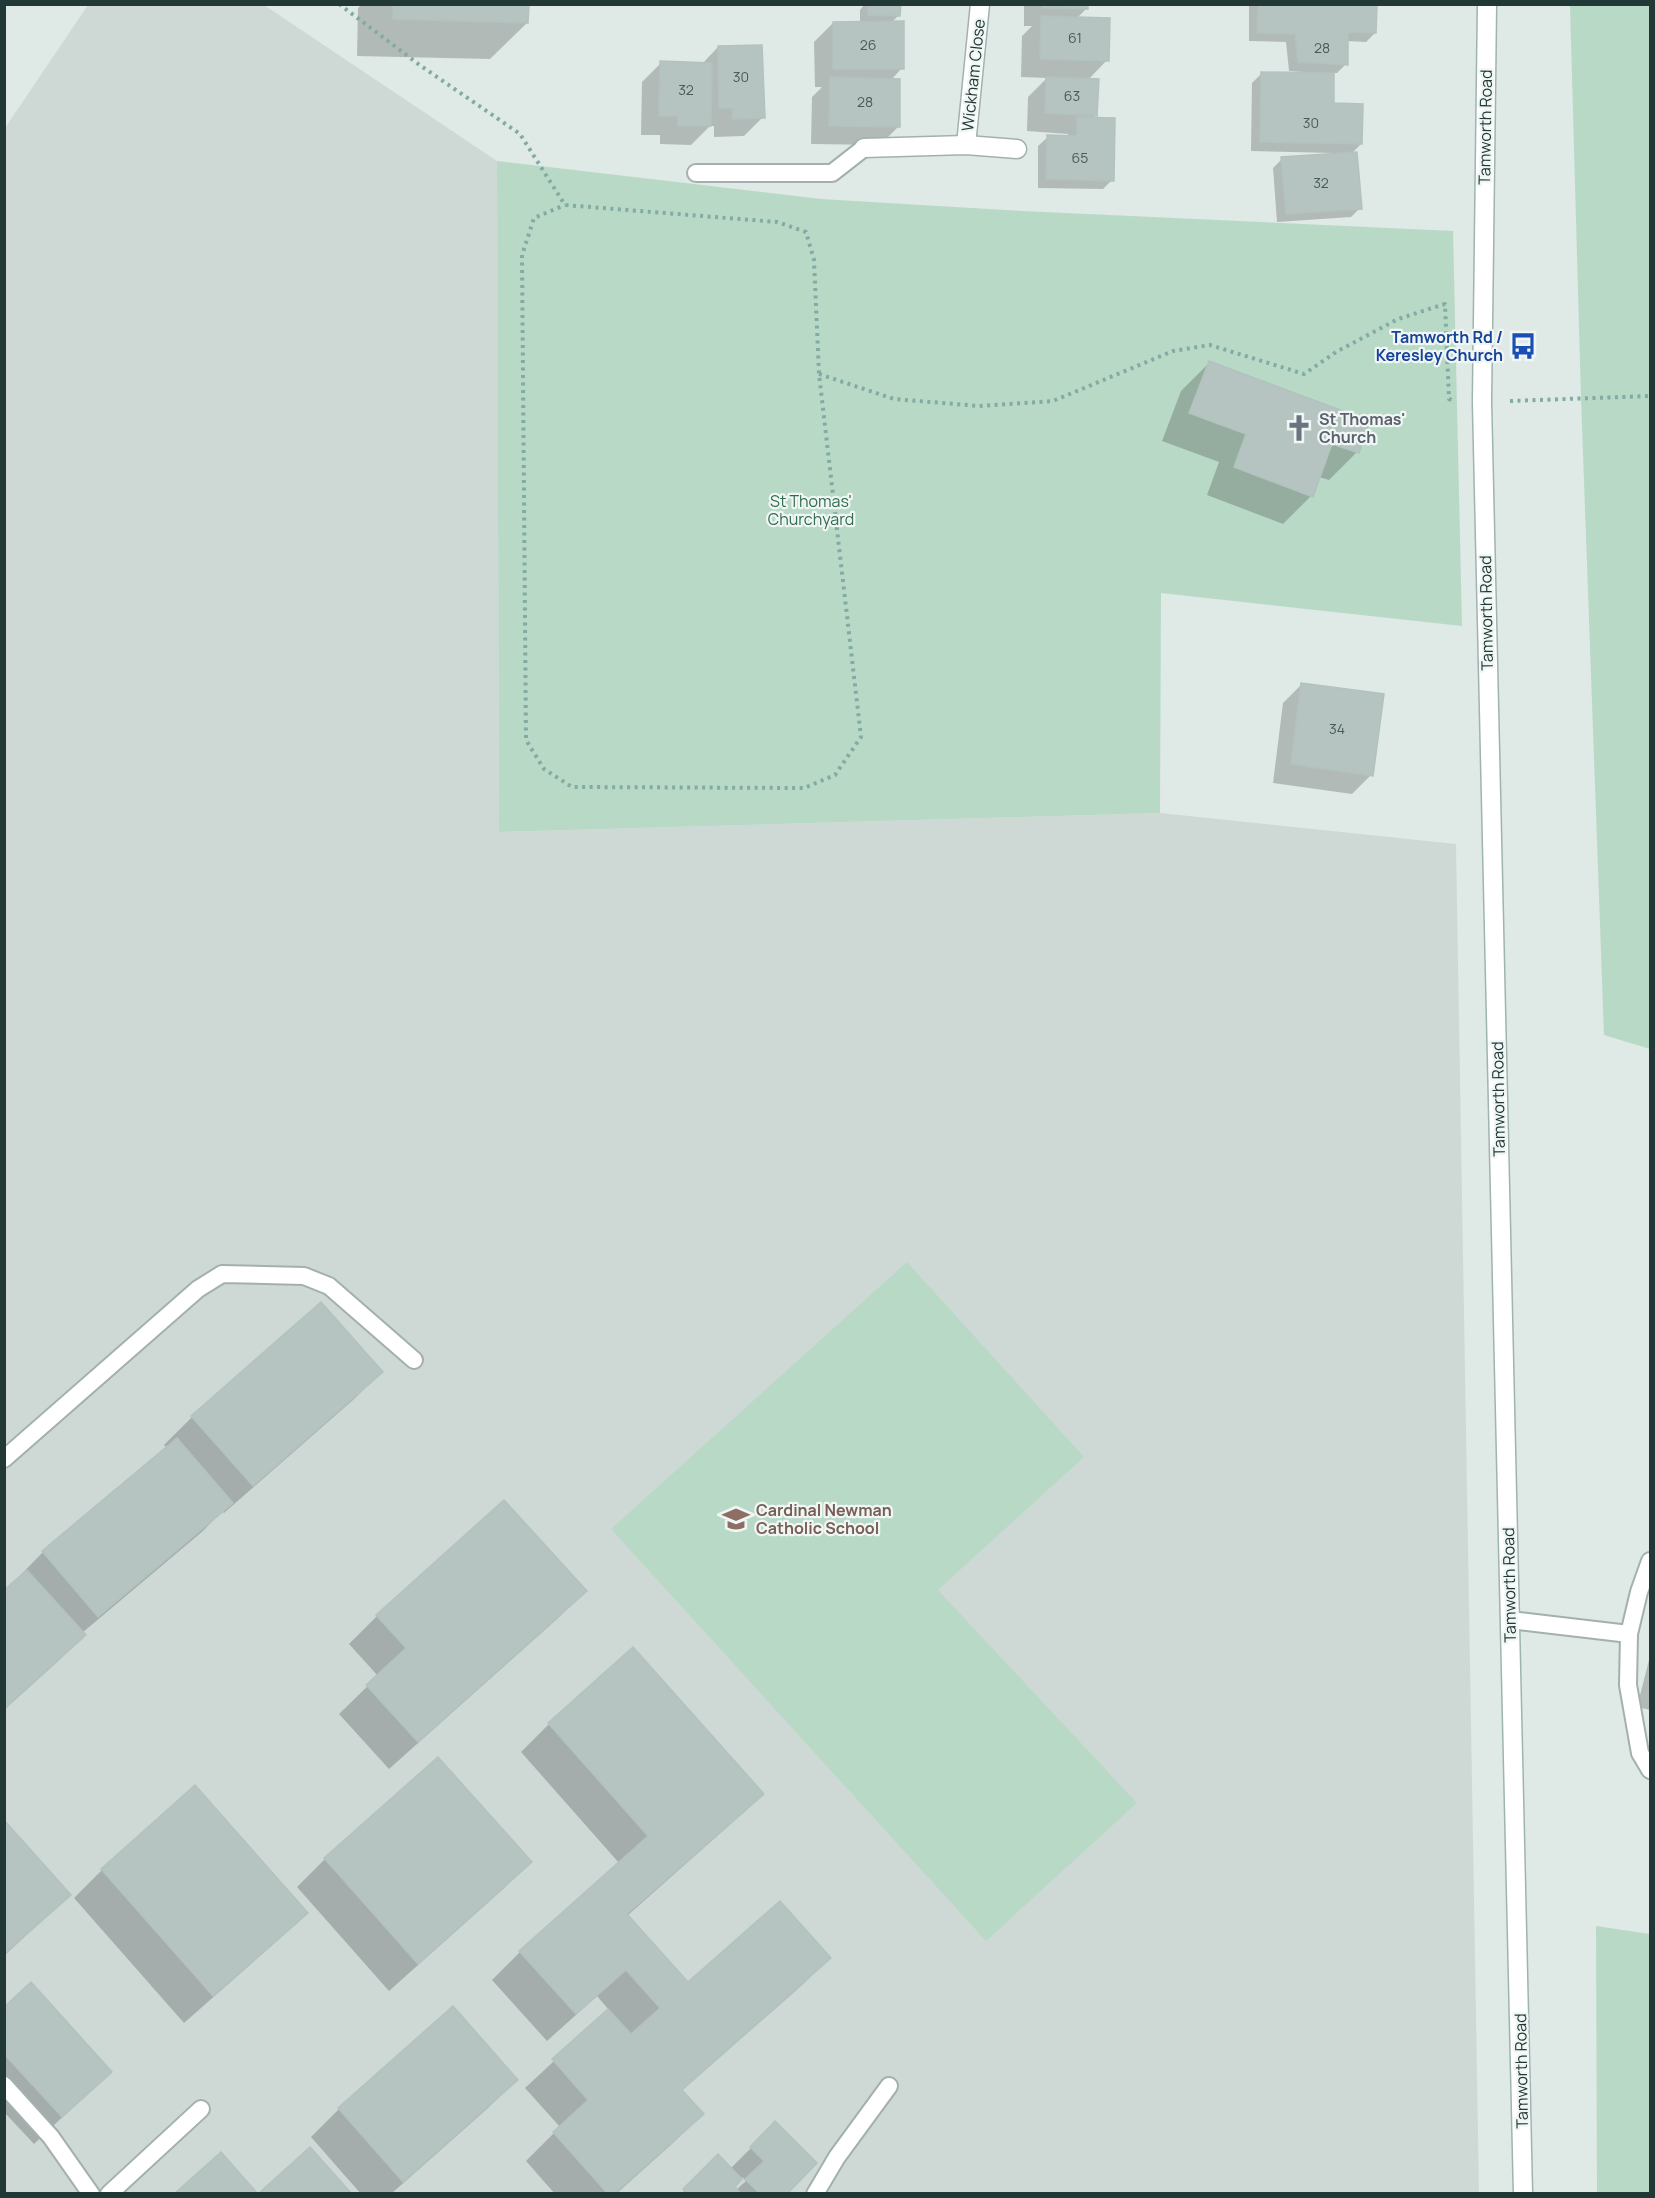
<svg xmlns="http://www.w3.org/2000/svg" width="1655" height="2198" viewBox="0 0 1655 2198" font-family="Manrope,sans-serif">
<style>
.built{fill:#ced9d6}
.green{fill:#b9d9c7}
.shadow{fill:#0003;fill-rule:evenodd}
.building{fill:#b5c4c0;stroke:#b2c2be;stroke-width:1.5}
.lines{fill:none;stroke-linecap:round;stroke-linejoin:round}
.lane-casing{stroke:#a3b0ae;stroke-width:20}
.street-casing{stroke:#a3b0ae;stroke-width:21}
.secondary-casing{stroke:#9fb4b0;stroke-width:21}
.path{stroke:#82aba4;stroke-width:4;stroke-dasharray:3 4.5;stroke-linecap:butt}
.lane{stroke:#fff;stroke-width:16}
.street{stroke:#fff;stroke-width:18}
.secondary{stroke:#fff;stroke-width:18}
.labels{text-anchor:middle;stroke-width:4.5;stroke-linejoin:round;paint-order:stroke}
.number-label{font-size:14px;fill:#475b58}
.street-label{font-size:16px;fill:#223836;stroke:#eff6f4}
.transit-label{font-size:16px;font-weight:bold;fill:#164399;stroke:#eff6f4;text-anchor:end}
.worship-label{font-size:16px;font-weight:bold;fill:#5b616d;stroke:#eff6f4;text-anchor:start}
.park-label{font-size:16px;fill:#2f6c50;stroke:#eff6f4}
.education-label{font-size:16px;font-weight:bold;fill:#785e54;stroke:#eff6f4;text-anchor:start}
</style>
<rect width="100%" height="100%" fill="#dfe9e6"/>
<!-- built -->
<path class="built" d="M88 5H264L497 161 499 832 1160 813 1456 844 1479 2193 5 2194V128Z"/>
<!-- green -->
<g class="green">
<path d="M1570 5H1650V1049L1604 1035 1581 398Z"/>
<path d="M497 161 821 199 1022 211 1453 231 1462 626 1161 593 1160 813 499 832Z"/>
<path d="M907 1262 1084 1457 938 1590 1137 1803 986 1941 611 1529Z"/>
<path d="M1596 1926 1650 1934V2193H1597Z"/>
</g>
<!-- shadow -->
<g class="shadow">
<path d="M362 4H527V23L490 59 357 56 358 8Z"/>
<path d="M865 4H899V15L891 23 902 68 891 80 899 126 880 145 811 144 812 97 822 87H815L814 42 833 23H860V10Z"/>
<path d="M1024 4H1086V9L1076 19 1107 60 1088 80 1095 115 1092 119 1112 180 1103 189 1038 188V146L1048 137H1068V134L1027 131 1028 97 1047 78 1021 77 1022 36 1032 26H1024Z"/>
<path d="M1249 4H1375V33L1366 42 1346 41V64L1337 73H1333L1332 105 1361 144 1351 154 1360 208 1351 217 1277 222 1273 168 1282 159 1334 155V153L1251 151 1252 83 1261 74H1304V72L1289 71 1286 42 1249 41Z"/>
<path d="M718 47 763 117 744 136 714 137V126H710L691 145 660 144V135H641L642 82 661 63 702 64Z"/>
<path d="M1209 363 1357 452 1329 480 1319 477 1311 496 1283 524 1207 495 1219 462 1162 441 1181 391Z"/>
<path d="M1302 684 1371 775 1352 794 1273 783 1283 703Z"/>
<path d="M381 1372 353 1400 224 1513 222 1511 203 1531 82 1633 84 1635 56 1663 4 1710V1592L43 1552 167 1448 164 1445 192 1417Z"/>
<path d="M585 1591 557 1619 389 1769 339 1714 378 1676 349 1644 377 1616Z"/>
<path d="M633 1649 762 1793 734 1821 627 1916 688 1984 829 1958 801 1986 681 2091 702 2114 674 2142 616 2194H555L526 2161 560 2127 525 2088 609 2010 597 1996 547 2041 492 1980 520 1952 619 1863 521 1752 549 1724Z"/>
<path d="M1650 1656V1710L1637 1707Z"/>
<path d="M438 1759 530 1862 502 1890 389 1991 297 1887 325 1859Z"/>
<path d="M4 1822 69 1895 4 1956Z"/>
<path d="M102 1870 306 1912 278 1940 184 2023 74 1898Z"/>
<path d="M4 2009 110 2072 34 2144 4 2112Z"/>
<path d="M516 2080 488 2108 391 2194H361L311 2137 339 2109Z"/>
<path d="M775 2124 784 2194H681L718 2156 730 2169ZM742 2177 746 2181 736 2190 733 2187Z"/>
</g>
<!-- building -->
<g class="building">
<path d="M393 4H529L528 23 393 19Z"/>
<path d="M868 4H901L900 16 868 15Z"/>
<path d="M1042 4H1088V9L1042 8Z"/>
<path d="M1258 4H1377L1376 33 1348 32V65L1298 62 1295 34 1257 33Z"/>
<path d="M1041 16 1110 18 1109 61 1040 59Z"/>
<path d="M904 21V69H833V22Z"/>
<path d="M762 45 765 118 732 119 733 108H719L718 46Z"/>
<path d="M660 61 712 63 711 126H678V116H659Z"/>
<path d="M1261 72 1334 73V103L1363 104 1362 144 1260 142Z"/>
<path d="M830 77 900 79V127L829 126Z"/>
<path d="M1046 77 1099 79 1097 116 1045 113Z"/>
<path d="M1077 117 1115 118 1114 181 1046 179 1047 135 1077 136Z"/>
<path d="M1357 152 1362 209 1286 214 1281 157Z"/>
<path d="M1209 361 1370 421 1359 453 1332 444 1313 497 1234 467 1246 434 1189 413Z"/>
<path d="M1301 683 1384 694 1373 776 1291 764Z"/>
<path d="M321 1302 383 1372 253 1486 191 1416Z"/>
<path d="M177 1438 233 1503 98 1617 42 1551Z"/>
<path d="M504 1500 587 1591 418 1742 366 1685 406 1648 376 1615Z"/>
<path d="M27 1570 86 1635 4 1709V1590Z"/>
<path d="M633 1647 764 1794 627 1914 688 1982 780 1901 831 1958 682 2090 704 2114 614 2194H608L553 2132 588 2100 552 2059 608 2009 631 2034 660 2008 626 1970 576 2014 519 1951 648 1836 548 1723Z"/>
<path d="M438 1757 532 1862 418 1964 324 1858Z"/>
<path d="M195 1785 308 1913 213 1996 101 1869Z"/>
<path d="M4 1820 71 1895 4 1954Z"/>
<path d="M31 1982 112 2072 62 2117 4 2054V2007Z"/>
<path d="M453 2006 518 2080 403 2182 338 2108Z"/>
<path d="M775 2121 817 2163 787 2194H760L745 2179 764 2161 750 2147Z"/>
<path d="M310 2147 352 2194H258Z"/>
<path d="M221 2152 258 2194H174Z"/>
<path d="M718 2154 742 2179 735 2187 741 2194H688L683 2189Z"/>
</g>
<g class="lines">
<defs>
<g id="lane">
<path d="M696 173H832L864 148"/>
<path d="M4 1459 198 1289 222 1274 304 1276 329 1286 414 1360"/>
<path d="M1510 1620 1629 1634 1639 1592 1650 1561"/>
<path d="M1629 1634 1628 1685 1640 1753 1650 1770"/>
<path d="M4 2085 51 2137 91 2194"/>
<path d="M109 2194 201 2109"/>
<path d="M815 2194 837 2157 889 2086"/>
</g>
<g id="street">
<path d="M966 145 980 4"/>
<path d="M864 148 966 145 1017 149"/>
</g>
<path id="secondary" d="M1487 4 1482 402 1523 2194"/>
</defs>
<!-- lane casing -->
<use href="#lane" class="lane-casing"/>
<!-- street casing -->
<use href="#street" class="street-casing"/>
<!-- secondary casing -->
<use href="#secondary" class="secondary-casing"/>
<!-- path -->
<g class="path">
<path d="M339 4 421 66 520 134 565 205 777 222 806 232 814 260 819 374 861 737 835 775 804 788 572 787 544 769 526 740 522 255 534 218 565 205"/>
<path d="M819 374 894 399 979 406 1053 401 1173 351 1210 345 1304 374 1336 352 1398 319 1445 304 1449 399 1452 400"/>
<path d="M1510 401 1650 396"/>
</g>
<!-- lane -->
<use href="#lane" class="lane"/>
<!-- street -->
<use href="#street" class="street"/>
<!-- secondary -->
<use href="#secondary" class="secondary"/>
</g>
<!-- icons -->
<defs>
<symbol id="bus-bare" viewBox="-9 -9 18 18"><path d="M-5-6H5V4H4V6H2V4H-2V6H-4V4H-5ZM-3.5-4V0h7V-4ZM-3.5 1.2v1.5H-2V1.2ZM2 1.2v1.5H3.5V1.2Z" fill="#1a4fb4" stroke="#eff6f4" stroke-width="2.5" paint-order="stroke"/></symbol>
<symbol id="church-bare" viewBox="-9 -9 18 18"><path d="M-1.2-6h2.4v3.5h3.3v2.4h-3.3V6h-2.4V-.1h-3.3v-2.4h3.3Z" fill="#6b7280" stroke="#eff6f4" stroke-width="2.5" paint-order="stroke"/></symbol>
<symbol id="school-bare" viewBox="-9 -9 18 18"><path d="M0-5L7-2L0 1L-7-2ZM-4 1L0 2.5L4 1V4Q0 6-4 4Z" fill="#8d6e63" stroke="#eff6f4" stroke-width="2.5" paint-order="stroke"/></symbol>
</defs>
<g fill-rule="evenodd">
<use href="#bus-bare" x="1504" y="327" width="38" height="38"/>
<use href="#church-bare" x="1280" y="409" width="38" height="38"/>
<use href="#school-bare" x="717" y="1500" width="38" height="38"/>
</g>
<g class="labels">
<!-- number labels -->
<g class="number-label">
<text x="1075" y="43">61</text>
<text x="868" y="50">26</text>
<text x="1322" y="53">28</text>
<text x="741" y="82">30</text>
<text x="686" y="95">32</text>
<text x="1072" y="101">63</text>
<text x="865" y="107">28</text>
<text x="1311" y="128">30</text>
<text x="1080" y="163">65</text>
<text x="1321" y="188">32</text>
<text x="1337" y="734">34</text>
</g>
<!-- street labels -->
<g class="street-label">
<text transform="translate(973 75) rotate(-84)" y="6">Wickham Close</text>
<text transform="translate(1485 127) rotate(-89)" y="6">Tamworth Road</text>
<text transform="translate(1486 613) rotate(-91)" y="6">Tamworth Road</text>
<text transform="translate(1498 1099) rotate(-91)" y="6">Tamworth Road</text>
<text transform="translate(1509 1585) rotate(-91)" y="6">Tamworth Road</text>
<text transform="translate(1521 2071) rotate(-91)" y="6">Tamworth Road</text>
</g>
<!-- transit labels -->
<g class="transit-label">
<text x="1503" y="343">Tamworth Rd /<tspan x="1503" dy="18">Keresley Church</tspan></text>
</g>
<!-- worship labels -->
<g class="worship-label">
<text x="1319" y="425">St Thomas'<tspan x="1319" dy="18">Church</tspan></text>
</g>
<!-- park labels -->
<g class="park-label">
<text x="811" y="507">St Thomas'<tspan x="811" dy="18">Churchyard</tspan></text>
</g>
<!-- education labels -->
<g class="education-label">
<text x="756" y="1516">Cardinal Newman<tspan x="756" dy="18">Catholic School</tspan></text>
</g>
</g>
<!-- border -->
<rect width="1655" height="2198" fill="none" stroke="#223836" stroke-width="12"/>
</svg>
